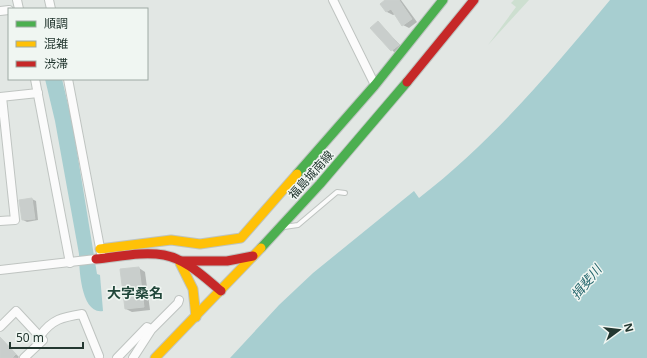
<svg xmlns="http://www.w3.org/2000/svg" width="647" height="358" viewBox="0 0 647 358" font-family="'Noto Sans','Noto Sans JP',sans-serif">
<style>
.green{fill:#cddfd0}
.water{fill:#a7ced0}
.shadow{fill:#0003}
.building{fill:#c9cecc;stroke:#cbd0cd}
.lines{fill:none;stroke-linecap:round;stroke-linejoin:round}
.lane-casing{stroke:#bfc4c1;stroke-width:6}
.street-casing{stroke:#bfc4c1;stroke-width:10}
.fast-casing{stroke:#bec4c1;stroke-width:11}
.slow-casing{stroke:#bec4c1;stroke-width:11}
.jam-casing{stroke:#bec4c1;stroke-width:11}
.lane{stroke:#fbfbfb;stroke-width:4}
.street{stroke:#fbfbfb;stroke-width:8}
.fast{stroke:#4caf50;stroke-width:9}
.slow{stroke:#ffc107;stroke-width:9}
.jam{stroke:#c62828;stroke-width:9}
.labels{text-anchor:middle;stroke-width:3;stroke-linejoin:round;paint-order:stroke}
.street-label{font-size:12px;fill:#233730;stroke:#f0f6f2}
.water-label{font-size:13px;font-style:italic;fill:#24666c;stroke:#f0f6f2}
.quarter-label{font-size:14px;font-weight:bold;fill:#21473a;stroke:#f0f6f2}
</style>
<rect width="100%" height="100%" fill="#e2e7e4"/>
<!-- green -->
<path class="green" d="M514 0H529L488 45 516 7 511 3Z"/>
<!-- water -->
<g class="water">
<path d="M610 0H647V358H230L279 305 313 273 414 191 419 198C493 141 551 71 610 0Z"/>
<path d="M45 79H62L72 121 97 274 100 275 103 311C81 315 79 268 79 254L55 121Z"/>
</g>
<!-- shadow -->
<g class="shadow">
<path d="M387 0H401L417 22 409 28 403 25 395 14 393 15 387 12 381 4Z"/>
<path d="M378 22 402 47 395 53 371 28Z"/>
<path d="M32 199 36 201 38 220 27 222 23 220Z"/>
<path d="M139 268 145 272 150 310 132 312 126 309 121 270Z"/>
<path d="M0 338 19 357 18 358 0 357Z"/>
</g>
<!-- building -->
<g class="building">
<path d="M385 0H399L412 19 402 26 391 9 386 12 380 4Z"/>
<path d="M378 21 399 45 391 51 370 28Z"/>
<path d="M32 198 35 219 22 220 19 200Z"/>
<path d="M139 267 144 307 125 309 120 269Z"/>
<path d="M0 337 16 354 12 358H0Z"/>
</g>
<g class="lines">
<defs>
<path id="lane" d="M284 227 298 225 337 192 345 193"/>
<g id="street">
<path d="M17 0 19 9"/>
<path d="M49 0 51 9"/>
<path d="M333 0 375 85"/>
<path d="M0 11 9 10"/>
<path d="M35 79 70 263"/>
<path d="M68 79 101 253"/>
<path d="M0 97 38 93"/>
<path d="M0 221 15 220 2 97"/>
<path d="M0 270 96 259"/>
<path d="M0 327 16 311 43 340 24 358"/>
<path d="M40 336C52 319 63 317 82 314L99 356"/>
<path d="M117 358 147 327 149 328"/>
<path d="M133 358 151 330 178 303 179 300"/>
</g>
<g id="fast">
<path d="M297 174 375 85 443 0"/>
<path d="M261 248 320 184 407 82"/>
</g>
<g id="slow">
<path d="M100 249 171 240 200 244 241 238 297 174"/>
<path d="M180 263 193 289 196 317"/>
<path d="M155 358 261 248"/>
</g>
<g id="jam">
<path d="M407 82 474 0"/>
<path d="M96 259C118 257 142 251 164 255 186 259 204 277 221 291"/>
<path d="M183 261H227L253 256"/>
</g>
</defs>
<!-- lane casing -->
<use href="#lane" class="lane-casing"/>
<!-- street casing -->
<use href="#street" class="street-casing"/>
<!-- fast casing -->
<use href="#fast" class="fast-casing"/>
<!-- slow casing -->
<use href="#slow" class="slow-casing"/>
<!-- jam casing -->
<use href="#jam" class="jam-casing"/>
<!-- lane -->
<use href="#lane" class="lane"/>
<!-- street -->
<use href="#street" class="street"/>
<!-- fast -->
<use href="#fast" class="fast"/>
<!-- slow -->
<use href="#slow" class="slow"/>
<!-- jam -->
<use href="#jam" class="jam"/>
</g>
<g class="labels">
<!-- street labels -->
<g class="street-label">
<text transform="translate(311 175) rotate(-48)" y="4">福島城南線</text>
</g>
<!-- water labels -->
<g class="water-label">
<text transform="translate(586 282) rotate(-51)" y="5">揖斐川</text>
</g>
<!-- quarter labels -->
<g class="quarter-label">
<text x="135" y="298">大字桑名</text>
</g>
</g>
<!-- legend -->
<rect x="8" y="8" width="140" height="72" fill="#f0f6f2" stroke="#9eaaa4"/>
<rect x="16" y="21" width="20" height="6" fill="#4caf50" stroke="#9eaaa4"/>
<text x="44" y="28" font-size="12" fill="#233730">順調</text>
<rect x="16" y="41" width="20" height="6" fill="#ffc107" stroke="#9eaaa4"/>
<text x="44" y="48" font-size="12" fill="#233730">混雑</text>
<rect x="16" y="61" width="20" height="6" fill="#c62828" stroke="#9eaaa4"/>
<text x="44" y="68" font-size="12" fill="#233730">渋滞</text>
<!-- north arrow -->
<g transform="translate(619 330) rotate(75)" stroke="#f0f6f2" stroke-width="3" paint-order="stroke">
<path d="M0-3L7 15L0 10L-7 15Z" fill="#233730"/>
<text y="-6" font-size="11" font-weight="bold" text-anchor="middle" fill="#233730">N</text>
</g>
<!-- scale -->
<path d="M10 342v6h73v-6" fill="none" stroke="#233730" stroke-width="2"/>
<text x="16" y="342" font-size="12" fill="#233730" stroke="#f0f6f2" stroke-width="3" paint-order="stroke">50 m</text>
</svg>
